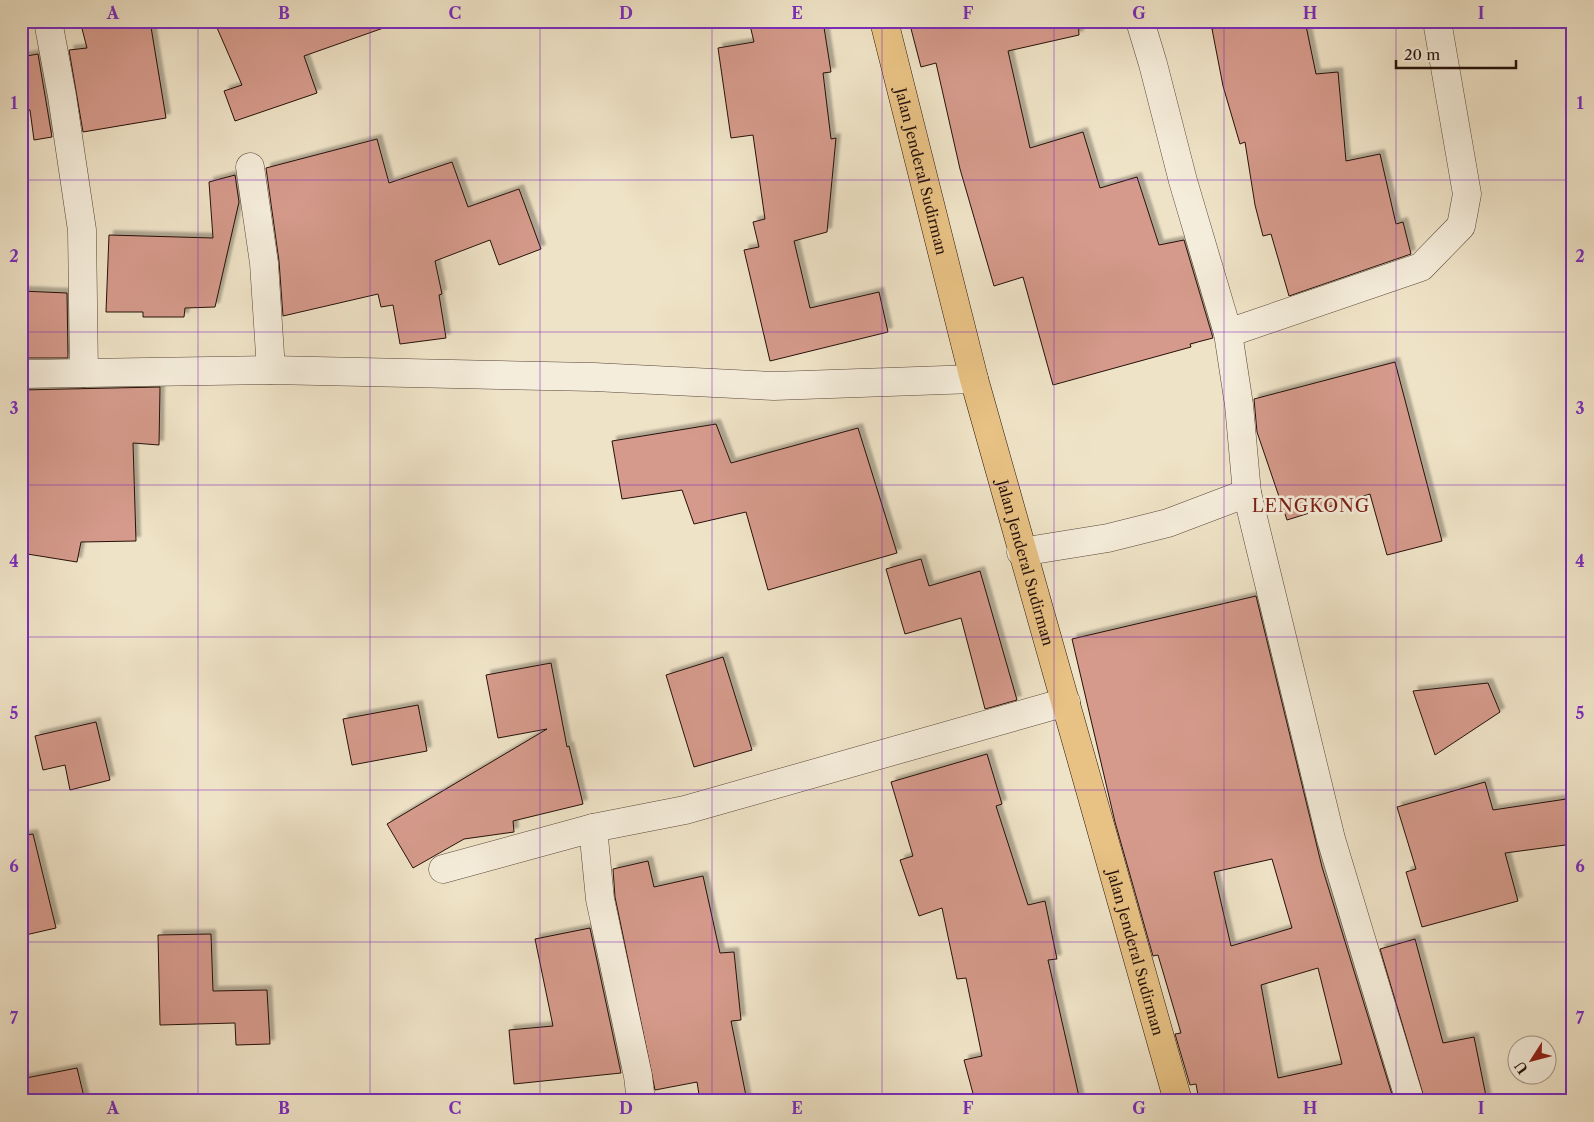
<svg xmlns="http://www.w3.org/2000/svg" width="1594" height="1122" font-family="'Libre Caslon Text',serif">
<style>
.building{fill:#d59a8b;stroke:#25110a;fill-rule:evenodd;filter:url(#shadow)}
.lines{fill:none;stroke-linecap:round;stroke-linejoin:round}
.minor-casing{stroke:#584639;stroke-width:29}
.major-casing{stroke:#25110a;stroke-width:29}
.minor{stroke:#f5eddb;stroke-width:28}
.major{stroke:#e8c284;stroke-width:28}
.grid{fill:none;stroke:#7b2cbf;stroke-width:1;stroke-opacity:0.55}
.labels{text-anchor:middle;dominant-baseline:central;stroke-width:5;stroke-linejoin:round;paint-order:stroke}
.street-label{font-size:15px;fill:#25110a;stroke:#f5eddb}
.quarter-label{font-size:18px;letter-spacing:1px;fill:#7a1f14;stroke:#f5eddb}
.neatline{fill:none;stroke:#7b2cbf;stroke-width:2}
.grid-label{font-size:16px;text-anchor:middle;font-weight:bold;fill:#7b2cbf}
</style>
<defs>
<filter id="shadow"><feDropShadow dx="4.5" dy="-4.5" stdDeviation="1" flood-color="#0004"/></filter>
</defs>
<rect width="100%" height="100%" fill="#efe3c7"/>
<filter id="stains"><feTurbulence type="fractalNoise" baseFrequency=".004" numOctaves="4"/><feColorMatrix values="0 0 0 0 .2 0 0 0 0 .09 0 0 0 0 .02 0 0 0 .5 -.17"/></filter>
<radialGradient id="worn" r=".72"><stop offset=".6" stop-color="#630" stop-opacity="0"/><stop offset="1" stop-color="#630" stop-opacity=".3"/></radialGradient>
<g class="building">
<polygon points="80,21 150,21 166,118 83,132 69,50 87,48"/>
<polygon points="214,21 388,21 389,26 304,56 317,93 235,121 224,91 242,85"/>
<polygon points="749,21 823,21 831,72 823,73 831,139 836,138 827,232 794,241 810,308 879,292 888,332 770,361 744,250 759,247 753,222 765,219 753,135 731,138 718,48 754,42"/>
<polygon points="909,21 1078,21 1079,35 1008,51 1030,148 1083,132 1100,188 1137,177 1159,245 1184,240 1213,338 1190,344 1191,347 1053,385 1023,277 994,286 960,169 936,63 921,67"/>
<polygon points="1250,21 1305,21 1316,74 1338,72 1346,161 1380,154 1396,224 1403,222 1411,254 1289,296 1271,234 1263,236 1255,205 1245,142 1240,144 1223,86 1212,29"/>
<polygon points="38,54 52,137 34,140 30,110 21,109 21,57"/>
<polygon points="377,139 389,183 452,162 468,207 519,189 541,249 499,265 490,240 435,261 442,294 439,295 446,338 400,344 393,305 381,307 378,294 283,316 279,261 266,168"/>
<polygon points="235,175 239,202 215,307 185,308 184,317 143,317 143,312 106,312 109,235 213,238 209,182"/>
<polygon points="21,291 67,293 68,358 21,358"/>
<polygon points="1395,362 1442,541 1387,555 1370,494 1287,520 1257,432 1254,399"/>
<polygon points="160,387 159,445 133,443 136,541 81,542 77,562 21,553 21,390"/>
<polygon points="716,424 731,463 858,428 897,553 768,590 746,512 694,524 682,490 622,499 612,441"/>
<polygon points="921,559 929,586 980,571 1017,700 985,709 961,618 905,634 886,569"/>
<path d="M1256 596 1322 867 1394 1101H1199L1196 1084 1190 1085 1175 1034 1181 1033 1158 955 1153 956 1115 822 1072 639ZM1272 859 1292 928 1231 946 1214 872ZM1318 968 1342 1064 1278 1078 1261 985Z"/>
<polygon points="723,657 752,750 694,767 666,675"/>
<polygon points="551,663 567,747 569,746 583,804 513,821 514,832 464,839 413,868 387,824 547,729 498,738 486,675"/>
<polygon points="1488,683 1500,712 1435,755 1413,691"/>
<polygon points="418,705 427,751 352,765 343,719"/>
<polygon points="96,722 110,780 70,790 65,765 43,770 35,736"/>
<polygon points="987,754 1002,804 996,806 1028,905 1045,901 1057,959 1048,960 1080,1101 975,1101 964,1060 982,1056 966,978 957,979 942,908 919,916 900,860 913,856 891,782"/>
<polygon points="1485,782 1493,810 1573,798 1573,844 1505,853 1518,901 1422,927 1406,872 1416,869 1397,807"/>
<polygon points="33,834 56,928 21,936 21,836"/>
<polygon points="648,861 654,887 703,876 720,953 734,952 741,1020 731,1021 747,1101 700,1101 697,1082 655,1090 615,897 613,869"/>
<polygon points="590,928 621,1073 514,1084 509,1030 553,1026 535,939"/>
<polygon points="211,934 213,991 267,990 270,1044 236,1045 235,1023 160,1025 158,935"/>
<polygon points="1415,939 1443,1043 1474,1037 1487,1101 1425,1101 1380,949"/>
<polygon points="77,1068 85,1101 21,1101 21,1079"/>
</g>
<g class="lines">
<defs>
<g id="minor">
<polyline points="48,21 62,96 82,230 84,373"/>
<polyline points="1140,21 1153,64 1183,181 1228,333 1239,405 1247,493 1331,839 1410,1101"/>
<polyline points="250,167 264,263 271,370"/>
<polyline points="1228,333 1421,267 1461,226 1467,194 1437,21"/>
<polyline points="21,374 271,370 594,377 774,386 974,379"/>
<polyline points="1021,552 1108,538 1168,523 1247,493"/>
<polyline points="443,869 593,828"/>
<polyline points="641,1101 638,1076 600,899 593,828 685,810 1066,702"/>
</g>
<g id="major">
<path id="s1" d="M884 21 974 379 1178 1101"/>
</g>
</defs>
<use href="#minor" class="minor-casing"/>
<use href="#major" class="major-casing"/>
<use href="#minor" class="minor"/>
<use href="#major" class="major"/>
</g>
<path class="grid" d="M198 21V1101M370 21V1101M540 21V1101M712 21V1101M882 21V1101M1054 21V1101M1224 21V1101M1396 21V1101M21 180H1573M21 332H1573M21 485H1573M21 637H1573M21 790H1573M21 942H1573"/>
<g class="labels">
<g class="street-label">
<text stroke="none"><textPath href="#s1" startOffset="155">Jalan Jenderal Sudirman</textPath></text>
<text stroke="none"><textPath href="#s1" startOffset="560">Jalan Jenderal Sudirman</textPath></text>
<text stroke="none"><textPath href="#s1" startOffset="965">Jalan Jenderal Sudirman</textPath></text>
</g>
<g class="quarter-label">
<text x="1311" y="506">LENGKONG</text>
</g>
</g>
<rect width="1594" height="1122" fill="none" stroke="#efe3c7" stroke-width="55"/>
<g transform="translate(1532 1060) rotate(234)"><circle r="24" fill="#f5eddb" stroke="#a29587"/>
<path d="M0-4L9 19L0 12L-9 19Z" fill="#8f2418"/>
<text y="-8" font-size="14" font-weight="bold" text-anchor="middle" fill="#25110a">U</text>
</g>
<path d="M1396 60v8h120v-8" fill="none" stroke="#25110a" stroke-width="2.5"/>
<text x="1404" y="60" font-size="15" fill="#25110a" stroke="#f5eddb" stroke-width="4" paint-order="stroke">20 m</text>
<rect x="28" y="28" width="1538" height="1066" class="neatline"/>
<g class="grid-label">
<text x="113" y="19">A</text>
<text x="284" y="19">B</text>
<text x="455" y="19">C</text>
<text x="626" y="19">D</text>
<text x="797" y="19">E</text>
<text x="968" y="19">F</text>
<text x="1139" y="19">G</text>
<text x="1310" y="19">H</text>
<text x="1481" y="19">I</text>
<text x="14" y="109">1</text>
<text x="1580" y="109">1</text>
<text x="14" y="262">2</text>
<text x="1580" y="262">2</text>
<text x="14" y="414">3</text>
<text x="1580" y="414">3</text>
<text x="14" y="567">4</text>
<text x="1580" y="567">4</text>
<text x="14" y="719">5</text>
<text x="1580" y="719">5</text>
<text x="14" y="872">6</text>
<text x="1580" y="872">6</text>
<text x="14" y="1024">7</text>
<text x="1580" y="1024">7</text>
<text x="113" y="1114">A</text>
<text x="284" y="1114">B</text>
<text x="455" y="1114">C</text>
<text x="626" y="1114">D</text>
<text x="797" y="1114">E</text>
<text x="968" y="1114">F</text>
<text x="1139" y="1114">G</text>
<text x="1310" y="1114">H</text>
<text x="1481" y="1114">I</text>
</g>
<rect width="100%" height="100%" filter="url(#stains)"/>
<rect width="100%" height="100%" fill="url(#worn)"/>
</svg>
